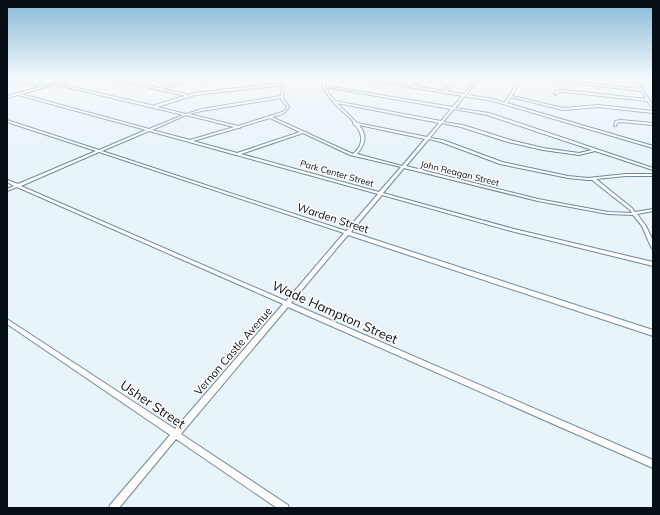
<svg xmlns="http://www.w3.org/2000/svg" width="660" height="515" font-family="Mulish,sans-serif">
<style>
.built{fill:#ceeafd}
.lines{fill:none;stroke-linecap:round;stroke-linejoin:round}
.minor-casing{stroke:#70899a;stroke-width:2}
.tertiary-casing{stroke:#70899a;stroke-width:2}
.secondary-casing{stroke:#70899a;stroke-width:2}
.minor{fill:#fff;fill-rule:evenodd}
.tertiary{fill:#fff;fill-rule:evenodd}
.secondary{fill:#fff;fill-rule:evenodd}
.labels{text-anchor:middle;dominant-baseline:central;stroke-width:3;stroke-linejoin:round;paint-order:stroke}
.far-street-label{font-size:9px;fill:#060f16;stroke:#fefefe}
.street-label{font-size:11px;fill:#060f16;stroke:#fefefe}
.near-street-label{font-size:13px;fill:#060f16;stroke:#fefefe}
</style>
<rect width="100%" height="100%" fill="#e8f3fa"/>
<polygon class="built" points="13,79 70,79 42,87"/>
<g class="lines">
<defs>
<g id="minor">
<path d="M8 79H13L43 87 70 79H75L59 84 155 106V105L195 93 282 83V79H284L283 99 289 106C287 114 280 115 272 117L353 154C356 151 359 148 360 145 363 138 360 128 353 124V122L352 120C341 110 329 100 323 87L322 86 323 85V79H325V86L453 107 477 79H479L455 108 489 113 653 168V170L595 151 579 155 543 150 508 142 461 127 442 123 430 138 443 140 502 162 568 176 588 178 626 174H653V176H626L596 179 632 208 635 212 653 209V211L637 214 646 226 653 241V249L651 247 642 226 633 215 608 214 538 201 404 168 383 193 514 229 653 262V266L511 231 382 195 351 232 653 330V336L348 235 291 303 653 460V468L288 307 181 434 288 505 289 508H277L176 439 119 508H109L110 505 170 435 7 324V319L175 429 283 304 17 187 7 191V189L14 186 7 182V180L18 184 96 151 7 122V120L99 150 146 130 18 95 7 98V96L40 87ZM57 84 58 85 183 115 149 129 21 94ZM282 85 281 96 202 109 186 114 157 107 195 95ZM325 87 451 109 441 121 335 101 330 95ZM281 98V100L287 106 286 110 282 112 238 126 189 114 202 111ZM337 103 439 123 427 137 357 123ZM454 109 487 115 592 150 579 153 543 148 510 140 463 125 443 122ZM186 115 234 127 190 140 152 130ZM270 118 300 132 237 153 193 141 238 128H240V127ZM359 125 425 139 402 166 357 154C365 144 368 136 359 125ZM149 131 378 194 346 231 102 151ZM303 133 350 155 401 167 379 192 241 154ZM429 139 441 142 500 164 568 178 588 180H592L630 210 632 213 608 212 538 199 406 166ZM99 152 344 233 286 301 21 186Z"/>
<polygon points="112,79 117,79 159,88 188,80 182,79 195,80 223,79 195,82 189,81 162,89 187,94 186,96"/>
<polygon points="421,79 424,79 415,87 413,87"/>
<polygon points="456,79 458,79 446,93 444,93 444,91"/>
<polygon points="519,79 521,79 512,96 563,108 598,105 653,111 653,113 598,107 563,110 511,97 506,104 504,104"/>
<polygon points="538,79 548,79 640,89 633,79 635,79 653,105 653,108 647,101 564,92 559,92 556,95 554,94 557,90 564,90 646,99 641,91"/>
<polygon points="621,120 653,123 653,125 621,122 617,123 616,126 614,126 615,121"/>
</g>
<polygon id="tertiary" points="7,79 11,79 7,81"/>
<polygon id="secondary" points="370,79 493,99 653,146 653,148 493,101 361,79"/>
</defs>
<use href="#minor" class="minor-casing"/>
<use href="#tertiary" class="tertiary-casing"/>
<use href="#secondary" class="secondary-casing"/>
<use href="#minor" class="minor"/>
<use href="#tertiary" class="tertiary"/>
<use href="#secondary" class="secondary"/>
</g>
<linearGradient id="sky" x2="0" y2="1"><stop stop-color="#86b8d7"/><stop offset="0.52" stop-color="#f5fafd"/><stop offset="1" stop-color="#f5fafd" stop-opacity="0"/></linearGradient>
<rect width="660" height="151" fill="url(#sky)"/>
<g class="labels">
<g class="far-street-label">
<text transform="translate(337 173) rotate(16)">Park Center Street</text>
<text transform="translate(460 173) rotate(14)">John Reagan Street</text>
</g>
<g class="street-label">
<text transform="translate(333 218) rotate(18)">Warden Street</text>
<text transform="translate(233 351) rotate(-49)">Vernon Castle Avenue</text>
</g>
<g class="near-street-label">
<text transform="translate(335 312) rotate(24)">Wade Hampton Street</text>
<text transform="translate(153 404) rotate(34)">Usher Street</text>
</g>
</g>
<rect width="660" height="515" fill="none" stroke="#060f16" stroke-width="16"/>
</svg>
